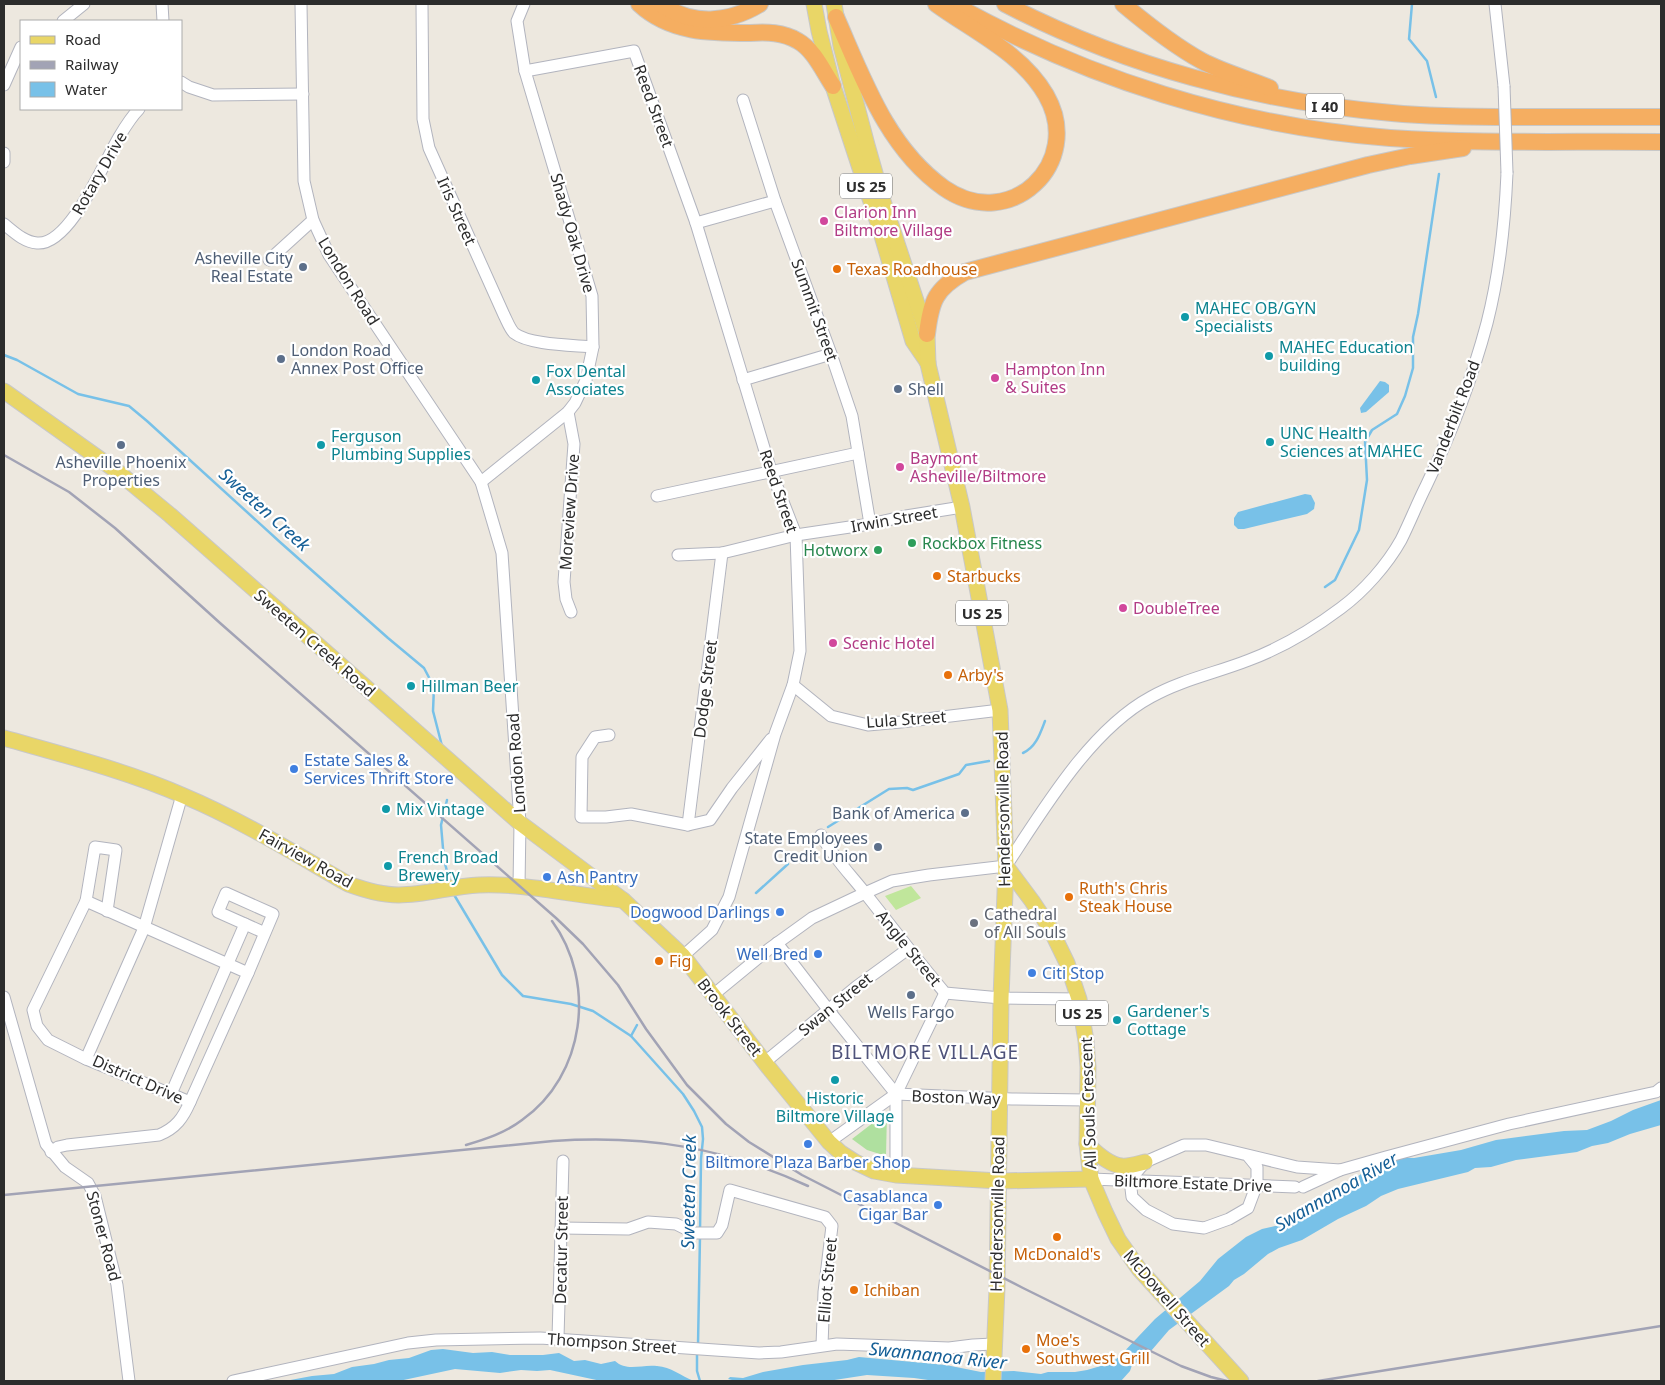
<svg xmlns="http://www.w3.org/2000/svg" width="1665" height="1385" font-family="'Noto Sans',sans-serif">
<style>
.green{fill:#afe09f}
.pitch{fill:#c0e69b}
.water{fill:#78c1e8}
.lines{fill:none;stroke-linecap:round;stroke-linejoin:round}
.stream{stroke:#78c1e8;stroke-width:2.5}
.minor-casing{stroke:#b2b4be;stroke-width:13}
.major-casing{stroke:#c8c8c8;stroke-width:17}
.highway-casing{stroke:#c8c8c8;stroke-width:18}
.minor{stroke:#fff;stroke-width:11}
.major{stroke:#e9d667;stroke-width:15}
.highway{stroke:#f5ae61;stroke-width:16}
.rail{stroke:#a2a3b5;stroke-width:2.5}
.minor-bridge-casing{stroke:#b2b4be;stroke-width:13;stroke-linecap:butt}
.minor-bridge{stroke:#fff;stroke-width:11}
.hotel-dot{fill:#d1479c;stroke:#fff;stroke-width:2}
.service-dot{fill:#5c6f8a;stroke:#fff;stroke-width:2}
.food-dot{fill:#e8710a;stroke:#fff;stroke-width:2}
.culture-dot{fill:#0f9aa8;stroke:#fff;stroke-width:2}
.leisure-dot{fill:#2e9e5b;stroke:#fff;stroke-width:2}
.shop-dot{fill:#3f7fe0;stroke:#fff;stroke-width:2}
.worship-dot{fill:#6b7280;stroke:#fff;stroke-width:2}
.labels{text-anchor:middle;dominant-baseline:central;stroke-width:4.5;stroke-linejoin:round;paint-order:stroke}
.shield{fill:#fff;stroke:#6b6b6b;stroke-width:1}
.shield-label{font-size:15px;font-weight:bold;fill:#2c2c2c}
.street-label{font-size:16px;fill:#2c2c2c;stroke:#fff}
.hotel-label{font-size:16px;fill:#b23c85;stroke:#fff;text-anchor:start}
.service-label{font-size:16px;fill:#4e5e75;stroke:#fff;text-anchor:end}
.food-label{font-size:16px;fill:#c56008;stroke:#fff;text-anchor:start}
.culture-label{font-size:16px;fill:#0d838f;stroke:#fff;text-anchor:start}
.leisure-label{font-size:16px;fill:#27864d;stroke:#fff;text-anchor:start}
.shop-label{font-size:16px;fill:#366cbe;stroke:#fff;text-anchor:start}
.worship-label{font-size:16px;fill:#5b616d;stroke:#fff;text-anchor:start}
.water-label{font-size:18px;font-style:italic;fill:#155f96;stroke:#fff}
.quarter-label{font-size:19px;letter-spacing:1px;fill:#4e527a;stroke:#fff}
</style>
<rect width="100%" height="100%" fill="#ede8df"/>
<polygon class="green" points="887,1112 886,1156 867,1150 852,1139"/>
<polygon class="pitch" points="911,886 921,898 896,910 885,896"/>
<g class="water">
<polygon points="1380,381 1385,382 1389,385 1389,392 1366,412 1361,413 1360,408"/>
<polygon points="1305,494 1311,495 1315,503 1314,509 1307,514 1244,529 1238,529 1234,525 1234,518 1238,512"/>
<polygon points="1661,1100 1661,1125 1630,1134 1608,1143 1592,1146 1577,1152 1516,1160 1491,1167 1475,1168 1468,1172 1398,1189 1381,1196 1366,1206 1338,1219 1302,1240 1279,1248 1268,1254 1244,1274 1234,1280 1229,1286 1169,1330 1145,1358 1132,1365 1130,1371 1121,1381 935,1381 914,1378 867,1375 828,1381 736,1381 728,1379 730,1377 743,1378 763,1372 803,1365 847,1360 859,1357 946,1365 981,1372 1014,1371 1041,1374 1048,1372 1075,1372 1087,1370 1111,1363 1120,1356 1155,1319 1200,1281 1218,1259 1246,1237 1262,1229 1275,1226 1286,1226 1300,1220 1329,1196 1386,1157 1414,1158 1461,1150 1496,1140 1564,1131 1587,1130 1611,1121 1633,1110"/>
<path d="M443 1349 473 1353 492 1352 510 1355H543L559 1353 574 1361 585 1360 601 1364 615 1361C627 1372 642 1364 657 1366 671 1367 681 1376 694 1381H601L550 1370 537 1371 521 1370 500 1373 455 1369 399 1381H285L312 1376 334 1374 352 1367 374 1364 389 1360 409 1358 431 1350Z"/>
</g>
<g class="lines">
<g class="stream">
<polyline points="1412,4 1409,39 1427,61 1436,97"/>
<polyline points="4,355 17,360 78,394 129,406 147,421 281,543 388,638 424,668 434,687 433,711 442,746"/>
<polyline points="1325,587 1335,580 1359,530 1367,480 1365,442 1372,430 1397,414 1405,396 1413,368 1413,337 1418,314 1439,174"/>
<path d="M1023 753C1036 747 1040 734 1045 721"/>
<polyline points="447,800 441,825 444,860 450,882"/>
<polyline points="828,827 889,789 907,788 913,790 959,774 966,765 989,761"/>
<polyline points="453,893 502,975 523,996 571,1004 593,1011 631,1036 683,1094 694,1111 702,1127 703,1139 701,1159 700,1230"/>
<polyline points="756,893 788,864"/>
<polyline points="631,1036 637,1025"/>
<polyline points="698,1345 700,1236"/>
<polyline points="697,1353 697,1371 700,1381"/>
</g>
<defs>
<g id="minor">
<polyline points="162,4 163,21"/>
<polyline points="301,4 304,181 313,220 329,255 481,482 502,553 520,823 519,886"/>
<path d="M422 4 423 119 429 148 504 315C507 321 510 329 514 333 529 345 573 345 593 347"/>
<polyline points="1495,4 1504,86"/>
<polyline points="63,21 84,4"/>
<polyline points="525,71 634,51 696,223 771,471 796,535 800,651 793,685 775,734 729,897 712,930 683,956"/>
<polyline points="181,82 189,87 213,95 303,94"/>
<polyline points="4,85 21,47"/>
<polyline points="743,100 775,201 831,354 852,416 870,524"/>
<polyline points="4,153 4,162"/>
<polyline points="696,223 775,201"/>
<path d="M4 224C14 232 24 242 37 243 70 246 104 162 119 137 125 127 131 117 139 109"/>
<polyline points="269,260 313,220"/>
<polyline points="743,380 831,354"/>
<polyline points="568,412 574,444 564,582 566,599 571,612"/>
<polyline points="481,482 568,412 575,403 586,380 593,347 592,296 525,71 517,21 524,4"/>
<polyline points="657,496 858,453"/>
<polyline points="678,555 722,553 796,535 870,524 906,516 962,507"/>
<polyline points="793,685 831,716 868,725 901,722 1000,710"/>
<polyline points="609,735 595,737 582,757 581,817 606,817 631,814 688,825 710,820 732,788 771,739"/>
<polyline points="182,795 144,928 86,1059 190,1102"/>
<polyline points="688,825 722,553"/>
<path d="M821 835C833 857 850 874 865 893 892 927 917 960 945 993L1001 998 1079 999"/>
<polyline points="86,901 95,847 116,850 107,911"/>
<polyline points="777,943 834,1017 896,1094 1012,1099 1087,1100"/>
<polyline points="248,973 273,914 226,893 218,912 265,933"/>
<path d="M713 995 769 949 812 918 865 893 892 881 929 875 1006 866C1043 810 1090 730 1151 697 1181 680 1216 673 1249 660 1281 648 1313 629 1341 608 1364 591 1387 565 1401 540 1410 522 1417 504 1426 486 1451 434 1472 379 1487 323 1499 276 1505 221 1507 173"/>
<polyline points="4,997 46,1144 65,1167 88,1183 95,1196 117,1285 129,1381"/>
<polyline points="765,1062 856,987 908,949"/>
<polyline points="171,1094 245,924"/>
<polyline points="829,1142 896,1094"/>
<path d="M51 1152 58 1147 67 1145 159 1135C176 1128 183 1118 190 1102L248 973 86 901 33 1010 37 1026 48 1040 86 1059"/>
<polyline points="1248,1156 1257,1167 1257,1184 1248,1208 1229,1219 1204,1228 1173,1224 1146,1210 1132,1197 1130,1180 1145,1162 1184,1145 1206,1145 1297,1167 1340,1170"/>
<polyline points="896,1175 896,1094 945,993"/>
<polyline points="1091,1179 1295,1187"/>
<polyline points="1303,1187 1340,1170 1386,1157 1509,1124 1656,1092 1661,1088"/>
<polyline points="561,1228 628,1229 648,1222 676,1224 694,1233 717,1233 722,1225 730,1190 825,1217 832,1226 824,1292 822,1345"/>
<polyline points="558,1338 563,1161"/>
<polyline points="233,1381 408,1343 436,1340 540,1338 759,1353 781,1352 837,1344 949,1348 973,1345 993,1344"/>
</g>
<g id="major">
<polyline points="814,4 819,31 833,86 880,229 913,341 928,363"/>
<polyline points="834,4 841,46 867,145 883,201 927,334 928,364 962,507 1000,710 1006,866 1001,998 997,1288 993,1381"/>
<polyline points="4,391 118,472 170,515 520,823 623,900 683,956 769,1068 829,1142 841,1153 855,1162 874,1171 896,1175 999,1181 1091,1179"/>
<path d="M4 738C64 755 127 771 184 796 241 820 294 853 348 884 365 890 381 895 399 895 426 895 452 886 479 885 527 883 575 896 623 900"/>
<polyline points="1006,866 1032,901 1050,928 1067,963 1079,999 1086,1041 1088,1067 1087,1144 1091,1179 1105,1212 1118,1239 1139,1269 1241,1381"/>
<path d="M1087 1144C1096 1153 1108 1164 1121 1166 1128 1167 1137 1164 1145 1162"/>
</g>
<g id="highway">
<path d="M639 4C670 33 710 33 750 33 767 32 783 32 798 41 814 50 823 71 833 86"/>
<path d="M661 4C692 26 729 23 760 4"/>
<path d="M953 4C1087 79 1236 126 1390 138 1480 144 1571 141 1661 142"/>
<path d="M1005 4C1125 66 1258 102 1392 113 1434 117 1476 117 1517 117 1565 117 1613 117 1661 117"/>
<path d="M1123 4C1148 25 1173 45 1202 61 1223 72 1248 79 1270 88"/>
<path d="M836 17C863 78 887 148 944 188 1010 234 1085 163 1046 95 1022 53 973 31 936 4"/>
<path d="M927 334C931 301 935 289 965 272L1368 165 1410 156 1463 148"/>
</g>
</defs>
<use href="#minor" class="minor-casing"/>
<use href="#major" class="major-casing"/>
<use href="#highway" class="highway-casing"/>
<use href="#minor" class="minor"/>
<use href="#major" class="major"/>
<use href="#highway" class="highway"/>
<g class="rail">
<polyline points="4,455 69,492 115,528 220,623 556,918 583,944 618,985 646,1029 687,1085 726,1124 749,1142 802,1175 1023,1288 1181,1366 1211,1377 1227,1381"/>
<path d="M466 1145C486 1139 505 1133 522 1120 585 1076 597 982 552 921"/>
<path d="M4 1195 553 1141C646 1135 723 1147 808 1186"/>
<polyline points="1318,1381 1661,1326"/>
</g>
<defs>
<polyline id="minor-bridge" points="1504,86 1507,173"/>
</defs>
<use href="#minor-bridge" class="minor-bridge-casing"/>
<use href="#minor-bridge" class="minor-bridge"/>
</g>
<g class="hotel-dot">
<circle cx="824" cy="221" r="5"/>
<circle cx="995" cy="378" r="5"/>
<circle cx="900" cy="467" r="5"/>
<circle cx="1123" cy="608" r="5"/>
<circle cx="833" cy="643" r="5"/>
</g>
<g class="service-dot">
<circle cx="303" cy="267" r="5"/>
<circle cx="281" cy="359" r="5"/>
<circle cx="898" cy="389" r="5"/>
<circle cx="121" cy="445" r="5"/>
<circle cx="965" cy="813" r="5"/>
<circle cx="878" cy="847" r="5"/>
<circle cx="911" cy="995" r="5"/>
</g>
<g class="food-dot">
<circle cx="837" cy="269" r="5"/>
<circle cx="937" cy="576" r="5"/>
<circle cx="948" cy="675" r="5"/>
<circle cx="1069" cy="897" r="5"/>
<circle cx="659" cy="961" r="5"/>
<circle cx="1057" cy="1237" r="5"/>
<circle cx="854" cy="1290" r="5"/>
<circle cx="1026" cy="1349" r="5"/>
</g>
<g class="culture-dot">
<circle cx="1185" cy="317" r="5"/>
<circle cx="1269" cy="356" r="5"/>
<circle cx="536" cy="380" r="5"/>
<circle cx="1270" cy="442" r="5"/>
<circle cx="321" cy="445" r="5"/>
<circle cx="411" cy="686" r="5"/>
<circle cx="386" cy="809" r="5"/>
<circle cx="388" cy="866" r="5"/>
<circle cx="1117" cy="1020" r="5"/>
<circle cx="835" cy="1080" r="5"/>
</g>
<g class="leisure-dot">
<circle cx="912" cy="543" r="5"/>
<circle cx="878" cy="550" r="5"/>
</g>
<g class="shop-dot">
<circle cx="294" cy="769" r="5"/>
<circle cx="547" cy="877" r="5"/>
<circle cx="780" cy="912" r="5"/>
<circle cx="818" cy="954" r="5"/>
<circle cx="1032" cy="973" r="5"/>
<circle cx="808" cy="1144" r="5"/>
<circle cx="938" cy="1205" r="5"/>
</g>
<circle class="worship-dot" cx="974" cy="923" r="5"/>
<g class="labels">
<g class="shield">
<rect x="1306" y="93.5" width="38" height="25" rx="4"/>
<rect x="840" y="173.5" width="52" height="25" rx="4"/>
<rect x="956" y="600.5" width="52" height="25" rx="4"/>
<rect x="1056" y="1000.5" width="52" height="25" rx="4"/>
</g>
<g class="shield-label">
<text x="1325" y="106">I 40</text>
<text x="866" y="186">US 25</text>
<text x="982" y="613">US 25</text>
<text x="1082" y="1013">US 25</text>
</g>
<g class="street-label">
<text transform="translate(654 106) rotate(70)">Reed Street</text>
<text transform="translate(99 173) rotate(-60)">Rotary Drive</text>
<text transform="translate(457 211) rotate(66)">Iris Street</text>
<text transform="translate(573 233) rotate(74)">Shady Oak Drive</text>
<text transform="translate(349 281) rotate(58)">London Road</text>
<text transform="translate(815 310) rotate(70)">Summit Street</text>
<text transform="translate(1453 417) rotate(-69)">Vanderbilt Road</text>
<text transform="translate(779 491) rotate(71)">Reed Street</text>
<text transform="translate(569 512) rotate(-86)">Moreview Drive</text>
<text transform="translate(894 519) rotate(-10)">Irwin Street</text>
<text transform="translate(315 643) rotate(41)">Sweeten Creek Road</text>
<text transform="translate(705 689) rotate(-83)">Dodge Street</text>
<text transform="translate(906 719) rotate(-4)">Lula Street</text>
<text transform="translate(516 763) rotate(-94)">London Road</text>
<text transform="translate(1003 809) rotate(-91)">Hendersonville Road</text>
<text transform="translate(306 858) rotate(29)">Fairview Road</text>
<text transform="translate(909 948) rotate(51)">Angle Street</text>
<text transform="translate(835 1004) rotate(-39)">Swan Street</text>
<text transform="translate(730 1017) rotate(52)">Brook Street</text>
<text transform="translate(138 1079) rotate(24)">District Drive</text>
<text transform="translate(956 1097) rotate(2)">Boston Way</text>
<text transform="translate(1088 1103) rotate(-92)">All Souls Crescent</text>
<text transform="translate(1193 1183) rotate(2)">Biltmore Estate Drive</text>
<text transform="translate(997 1214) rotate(-89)">Hendersonville Road</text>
<text transform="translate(104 1236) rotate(75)">Stoner Road</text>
<text transform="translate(561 1250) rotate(-89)">Decatur Street</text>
<text transform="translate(827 1280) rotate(-85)">Elliot Street</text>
<text transform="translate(1167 1298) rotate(49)">McDowell Street</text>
<text transform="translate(612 1343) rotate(4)">Thompson Street</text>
</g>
<g class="hotel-label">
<text x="834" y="212">Clarion Inn<tspan x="834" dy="18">Biltmore Village</tspan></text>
<text x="1005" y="369">Hampton Inn<tspan x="1005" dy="18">&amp; Suites</tspan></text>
<text x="910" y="458">Baymont<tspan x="910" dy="18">Asheville/Biltmore</tspan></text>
<text x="1133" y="608">DoubleTree</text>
<text x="843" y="643">Scenic Hotel</text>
</g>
<g class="service-label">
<text x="293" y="258">Asheville City<tspan x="293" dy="18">Real Estate</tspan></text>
<text x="291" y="350" text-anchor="start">London Road<tspan x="291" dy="18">Annex Post Office</tspan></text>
<text x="908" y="389" text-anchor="start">Shell</text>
<text x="121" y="462" text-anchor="middle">Asheville Phoenix<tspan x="121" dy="18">Properties</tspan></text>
<text x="955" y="813">Bank of America</text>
<text x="868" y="838">State Employees<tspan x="868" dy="18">Credit Union</tspan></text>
<text x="911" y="1012" text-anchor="middle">Wells Fargo</text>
</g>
<g class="food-label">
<text x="847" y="269">Texas Roadhouse</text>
<text x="947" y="576">Starbucks</text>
<text x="958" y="675">Arby's</text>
<text x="1079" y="888">Ruth's Chris<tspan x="1079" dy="18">Steak House</tspan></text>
<text x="669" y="961">Fig</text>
<text x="1057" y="1254" text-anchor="middle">McDonald's</text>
<text x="864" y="1290">Ichiban</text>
<text x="1036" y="1340">Moe's<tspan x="1036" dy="18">Southwest Grill</tspan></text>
</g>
<g class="culture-label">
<text x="1195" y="308">MAHEC OB/GYN<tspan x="1195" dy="18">Specialists</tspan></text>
<text x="1279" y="347">MAHEC Education<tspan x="1279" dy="18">building</tspan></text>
<text x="546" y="371">Fox Dental<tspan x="546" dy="18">Associates</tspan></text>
<text x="1280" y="433">UNC Health<tspan x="1280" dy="18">Sciences at MAHEC</tspan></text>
<text x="331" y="436">Ferguson<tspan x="331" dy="18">Plumbing Supplies</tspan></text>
<text x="421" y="686">Hillman Beer</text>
<text x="396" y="809">Mix Vintage</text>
<text x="398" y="857">French Broad<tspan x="398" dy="18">Brewery</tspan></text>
<text x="1127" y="1011">Gardener's<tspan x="1127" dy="18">Cottage</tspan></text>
<text x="835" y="1098" text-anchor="middle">Historic<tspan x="835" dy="18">Biltmore Village</tspan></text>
</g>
<g class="leisure-label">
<text x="922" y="543">Rockbox Fitness</text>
<text x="868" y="550" text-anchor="end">Hotworx</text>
</g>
<g class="shop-label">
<text x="304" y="760">Estate Sales &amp;<tspan x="304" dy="18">Services Thrift Store</tspan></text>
<text x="557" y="877">Ash Pantry</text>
<text x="770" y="912" text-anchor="end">Dogwood Darlings</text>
<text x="808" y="954" text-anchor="end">Well Bred</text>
<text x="1042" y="973">Citi Stop</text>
<text x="808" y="1162" text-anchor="middle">Biltmore Plaza Barber Shop</text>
<text x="928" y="1196" text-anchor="end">Casablanca<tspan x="928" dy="18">Cigar Bar</tspan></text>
</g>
<g class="worship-label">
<text x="984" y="914">Cathedral<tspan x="984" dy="18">of All Souls</tspan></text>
</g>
<g class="water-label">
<text transform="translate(265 509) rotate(42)">Sweeten Creek</text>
<text transform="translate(1336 1191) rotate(-30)">Swannanoa River</text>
<text transform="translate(688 1192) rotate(-89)">Sweeten Creek</text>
<text transform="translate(938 1355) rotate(6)">Swannanoa River</text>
</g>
<g class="quarter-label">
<text x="925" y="1052">BILTMORE VILLAGE</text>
</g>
</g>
<rect width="1665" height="1385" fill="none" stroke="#2c2c2c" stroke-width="10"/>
<rect x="20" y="20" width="162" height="90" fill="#ffffff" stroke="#ababab"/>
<rect x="30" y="36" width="25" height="8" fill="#e9d667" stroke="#ababab"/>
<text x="65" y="45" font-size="15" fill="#2c2c2c">Road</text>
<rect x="30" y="61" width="25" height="8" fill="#a2a3b5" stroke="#ababab"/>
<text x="65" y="70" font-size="15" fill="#2c2c2c">Railway</text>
<rect x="30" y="82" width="25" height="15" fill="#78c1e8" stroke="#ababab"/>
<text x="65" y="95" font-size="15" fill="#2c2c2c">Water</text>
</svg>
